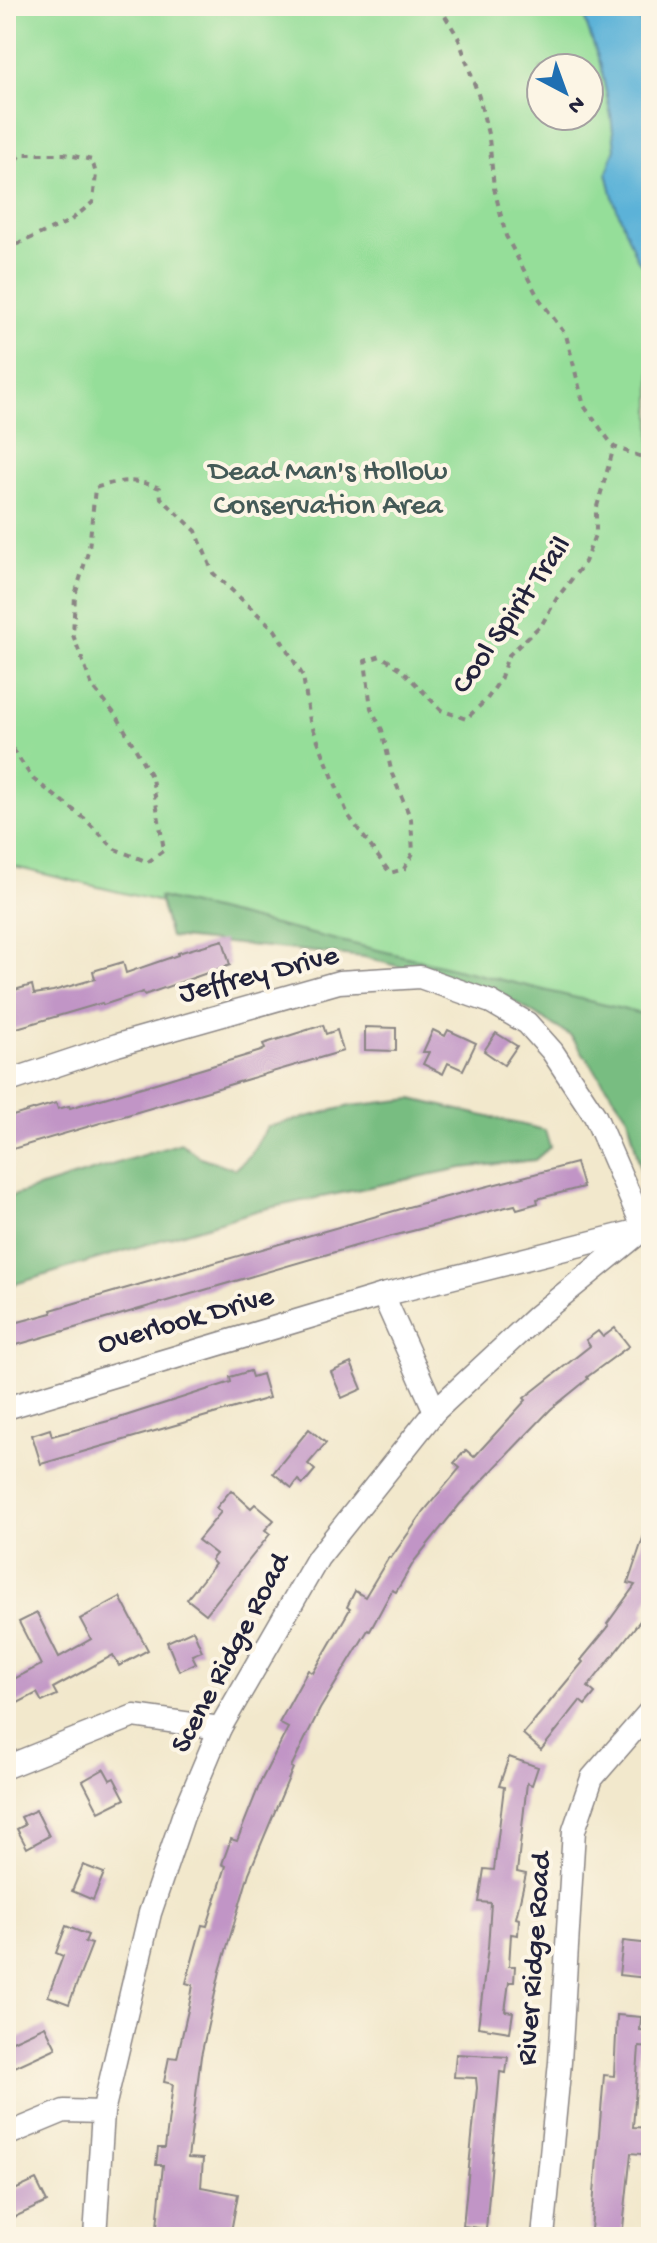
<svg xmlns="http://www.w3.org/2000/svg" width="657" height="2243" font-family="'Gochi Hand',sans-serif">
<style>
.green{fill:#95de99;stroke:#5c806a;stroke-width:2;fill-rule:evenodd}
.forest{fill:#78bd81;stroke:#4d705e;stroke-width:2}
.water{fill:#5cb2d8;stroke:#3f6a8a;stroke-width:2}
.building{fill:#c195c6}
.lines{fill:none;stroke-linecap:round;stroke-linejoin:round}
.minor-casing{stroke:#8a8584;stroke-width:25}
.path{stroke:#8a8584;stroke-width:4;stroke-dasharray:6 6;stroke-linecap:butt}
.minor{stroke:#fff;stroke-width:22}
.labels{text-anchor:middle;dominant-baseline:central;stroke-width:8;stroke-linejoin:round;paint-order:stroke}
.park-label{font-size:30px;fill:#445a57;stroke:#fcf5e5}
.street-label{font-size:30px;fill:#22223b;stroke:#fcf5e5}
</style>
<rect width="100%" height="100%" fill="#fcf5e5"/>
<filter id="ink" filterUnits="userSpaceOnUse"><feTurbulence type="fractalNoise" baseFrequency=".0125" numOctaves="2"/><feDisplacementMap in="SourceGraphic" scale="16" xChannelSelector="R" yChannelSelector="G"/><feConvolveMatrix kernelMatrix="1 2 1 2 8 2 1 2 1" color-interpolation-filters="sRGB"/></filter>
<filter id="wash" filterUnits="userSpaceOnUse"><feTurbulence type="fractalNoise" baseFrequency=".006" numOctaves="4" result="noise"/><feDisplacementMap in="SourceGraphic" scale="32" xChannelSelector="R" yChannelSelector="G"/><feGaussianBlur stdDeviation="1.8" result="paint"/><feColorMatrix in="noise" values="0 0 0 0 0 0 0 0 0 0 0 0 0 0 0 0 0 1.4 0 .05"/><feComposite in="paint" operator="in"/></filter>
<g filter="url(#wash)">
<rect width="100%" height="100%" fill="#f2e8cc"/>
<path class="green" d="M6 6H651V1019L6 865ZM541 68H589V116H541Z"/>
<g class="forest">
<polygon points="159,897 651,1016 651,1184 641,1171 628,1117 571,1036 505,996 364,957 170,937"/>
<polygon points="412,1099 545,1130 550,1147 535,1160 462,1168 259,1210 6,1287 6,1198 181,1143 200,1157 235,1169 250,1155 267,1127 350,1106"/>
</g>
<polygon class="water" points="583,6 633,6 651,44 651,278 636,257 614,201 607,173 615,148 611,116 600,63 586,23"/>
<g id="blocks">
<g class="building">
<polygon points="223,940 230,965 144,995 143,992 103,1005 102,1003 10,1030 6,1004 14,1001 11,991 32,985 34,994 53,991 95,979 93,971 123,962 126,973 178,955 178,953"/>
<polygon points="323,1025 326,1034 337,1030 343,1051 6,1151 6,1118 56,1103 58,1109 69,1106 70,1108 159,1082 261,1051 265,1049 263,1044"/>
<polygon points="365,1027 396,1028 396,1051 365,1050"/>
<polygon points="433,1030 445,1036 448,1030 476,1043 463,1070 448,1063 443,1074 423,1064 429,1052 423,1052"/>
<polygon points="496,1033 517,1046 504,1065 484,1051"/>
<polygon points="576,1163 583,1187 537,1199 538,1203 517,1209 515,1205 502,1208 369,1242 13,1346 7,1325 52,1313 51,1310 408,1207"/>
<polygon points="615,1328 629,1346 587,1377 588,1379 551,1409 460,1504 415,1560 396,1592 392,1590 370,1631 368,1630 320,1709 291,1767 293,1768 249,1873 220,1971 201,2056 188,2158 203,2159 201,2187 238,2194 230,2237 156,2237 163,2165 156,2165 158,2148 165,2148 173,2084 164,2082 169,2057 177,2058 191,1997 193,1985 186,1983 202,1925 207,1926 226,1866 222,1864 231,1839 237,1841 261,1781 288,1728 279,1723 308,1670 313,1673 350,1609 347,1607 355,1591 365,1597 389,1557 391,1558 424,1511 460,1468 454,1463 466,1450 474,1457 526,1400 524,1398 590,1346 586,1340 598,1331 603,1337"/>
<polygon points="351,1363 362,1389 342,1398 331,1372"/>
<polygon points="250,1371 252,1377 262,1374 269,1398 41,1464 32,1435 50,1429 52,1436 116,1419 231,1382 230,1377"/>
<polygon points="309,1429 326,1443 308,1464 315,1470 303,1484 298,1480 292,1488 273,1473"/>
<polygon points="231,1490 251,1508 255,1504 274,1520 265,1530 270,1534 206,1614 187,1599 215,1564 211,1560 216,1554 198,1540 221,1512 216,1508"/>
<polygon points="648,1523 651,1524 651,1591 643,1611 646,1613 588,1687 595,1693 585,1705 580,1701 541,1750 523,1734 583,1662 581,1660 609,1626 607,1624 635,1585 628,1583"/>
<polygon points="120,1597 148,1650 119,1666 113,1655 53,1688 57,1695 42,1702 37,1693 6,1709 6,1683 41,1665 19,1622 37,1613 59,1657 91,1639 80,1619"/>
<polygon points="193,1630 202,1651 192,1655 196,1663 179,1671 167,1642"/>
<polygon points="509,1757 538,1767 532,1785 527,1783 517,1872 526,1874 516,1918 519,1919 518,1935 511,1934 509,1966 515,1966 514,1982 509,1982 505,2011 513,2012 510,2032 478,2027 488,1948 491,1903 479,1902 484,1869 494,1870 504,1787 499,1786"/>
<polygon points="104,1769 110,1780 114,1778 125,1799 99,1812 83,1781"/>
<polygon points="36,1810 49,1836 27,1848 17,1829 25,1825 21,1817"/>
<polygon points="83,1865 104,1873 93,1900 72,1891"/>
<polygon points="66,1926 88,1935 85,1942 92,1944 69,2004 48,1996 63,1956 56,1953"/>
<polygon points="623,1941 651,1944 647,1978 619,1975"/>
<polygon points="617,2015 641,2017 640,2030 651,2031 651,2048 639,2047 633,2127 651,2128 651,2155 631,2153 622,2237 601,2237 601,2231 591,2230 604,2075 614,2076"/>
<polygon points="45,2026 56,2048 6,2071 6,2044"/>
<polygon points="456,2054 508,2057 506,2073 500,2072 486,2229 463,2226 477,2088 476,2078 454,2077"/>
<polygon points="36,2180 47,2202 6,2221 6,2194"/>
</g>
</g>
</g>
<g filter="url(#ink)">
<use href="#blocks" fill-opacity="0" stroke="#8a8584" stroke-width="2"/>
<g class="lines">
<defs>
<g id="minor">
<polyline points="6,1082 117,1045 339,982 420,977 491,1002 527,1023 552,1051 595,1116 644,1229 383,1295 6,1408"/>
<polyline points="383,1295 435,1411"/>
<polyline points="6,1767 134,1716 220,1728"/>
<polyline points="6,2135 64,2111 103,2112"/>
<polyline points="95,2237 103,2112 150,1913 183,1816 220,1728 318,1558 435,1411 537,1316 639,1233"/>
<polyline points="543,2237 560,2062 574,1830 592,1778 651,1710"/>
</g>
</defs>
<use href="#minor" class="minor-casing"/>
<g class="path">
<polyline points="439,6 458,37 479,97 489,138 494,188 506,236 538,297 566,335 584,406 614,447 651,460"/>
<polyline points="6,167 23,154 64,154 92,160 96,174 93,202 70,221 6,249"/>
<path d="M6 739 33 779 84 818 115 849 148 862 164 850 152 778 118 718 92 686 73 635 75 595 89 549 95 488C120 480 134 478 160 488L161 498 196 531 213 573 275 630 303 676 310 721 348 815 390 873 404 869 413 853 411 819 392 774 382 730 371 708 365 661 381 656 401 669 441 710 466 719 487 699 500 680 508 656 542 624 557 598 585 562 596 532V510L614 447"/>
</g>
<use href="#minor" class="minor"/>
</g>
</g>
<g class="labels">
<g class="park-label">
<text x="328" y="473">Dead Man's Hollow<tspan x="328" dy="34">Conservation Area</tspan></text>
</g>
<g class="street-label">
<text transform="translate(513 616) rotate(-55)">Cool Spirit Trail</text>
<text transform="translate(259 976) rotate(-14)">Jeffrey Drive</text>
<text transform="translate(186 1322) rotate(-16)">Overlook Drive</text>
<text transform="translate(232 1654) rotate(-62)">Scene Ridge Road</text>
<text transform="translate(536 1959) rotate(-86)">River Ridge Road</text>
</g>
</g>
<rect width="657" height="2243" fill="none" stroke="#fcf5e5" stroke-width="32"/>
<g transform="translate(565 92) rotate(139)"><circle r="38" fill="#fcf5e5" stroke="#a5a1a1" stroke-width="2"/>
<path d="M0-6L14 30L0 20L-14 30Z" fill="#1f6fb2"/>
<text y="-12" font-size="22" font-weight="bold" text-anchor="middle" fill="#22223b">N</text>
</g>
</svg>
